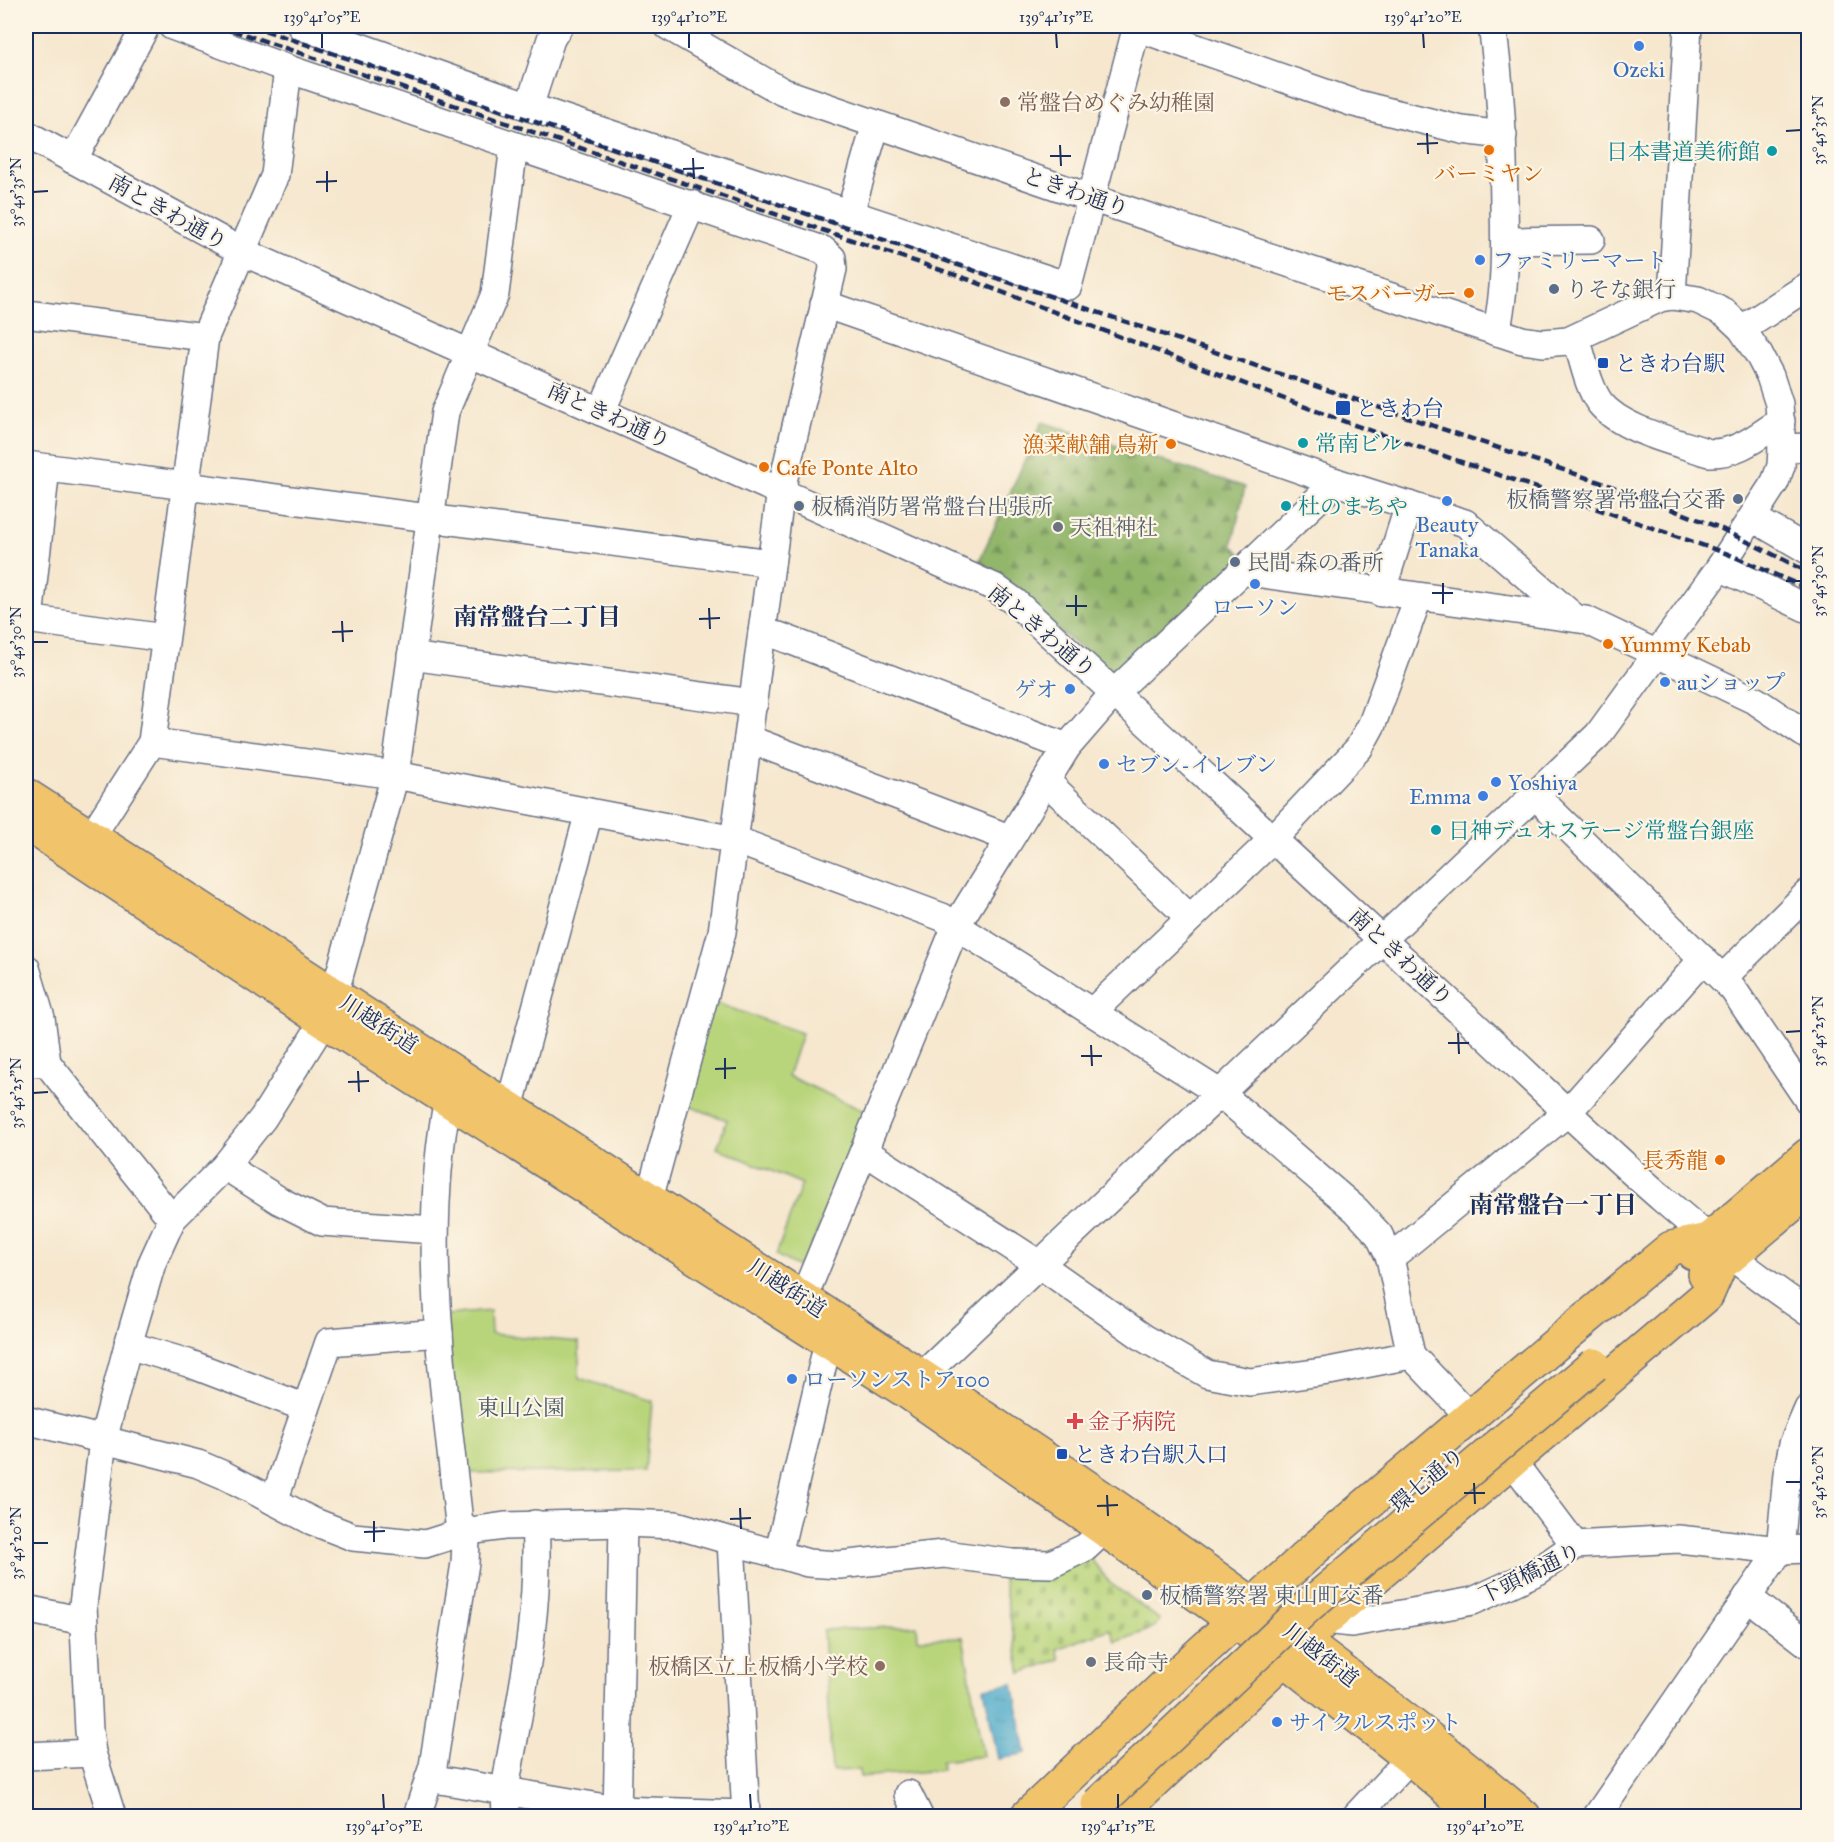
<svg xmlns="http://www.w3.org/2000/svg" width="1834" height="1842" font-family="'IM FELL Great Primer','Noto Serif JP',serif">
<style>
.forest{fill:url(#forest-firs);stroke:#567264;stroke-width:1.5}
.cemetery{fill:url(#cemetery-stones);stroke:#6a826c;stroke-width:1.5}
.park{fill:#b9d57b;stroke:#6a826c;stroke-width:1.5}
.water{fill:url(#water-ripples);stroke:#346c94;stroke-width:1.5}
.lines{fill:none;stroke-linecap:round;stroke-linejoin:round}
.minor-casing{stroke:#686f85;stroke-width:30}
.major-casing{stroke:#686f85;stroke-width:36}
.highway-casing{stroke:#686f85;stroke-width:36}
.minor{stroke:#fff;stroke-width:27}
.major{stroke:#f1c36a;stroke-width:33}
.highway{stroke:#f1c36a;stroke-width:33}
.rail{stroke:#1b2f5e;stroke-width:4.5;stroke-dasharray:9 4.5;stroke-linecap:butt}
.major-bridge-casing{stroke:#686f85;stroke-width:36;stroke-linecap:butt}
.major-bridge{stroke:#f1c36a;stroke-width:33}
.ticks{fill:none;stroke:#1b2f5e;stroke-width:2}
.shop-dot{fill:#3f7fe0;stroke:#fcf5e5;stroke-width:2}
.education-dot{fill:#8d6e63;stroke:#fcf5e5;stroke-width:2}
.food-dot{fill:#e8710a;stroke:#fcf5e5;stroke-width:2}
.culture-dot{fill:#0f9aa8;stroke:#fcf5e5;stroke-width:2}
.service-dot{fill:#5c6f8a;stroke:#fcf5e5;stroke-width:2}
.transit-dot{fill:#1a4fb4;stroke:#fcf5e5;stroke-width:2}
.worship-dot{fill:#6b7280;stroke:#fcf5e5;stroke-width:2}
.health-dot{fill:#e0444e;stroke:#fcf5e5;stroke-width:2}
.labels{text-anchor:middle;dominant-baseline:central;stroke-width:4.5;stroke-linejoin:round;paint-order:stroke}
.shop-label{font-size:22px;fill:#366cbe;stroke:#fcf5e5;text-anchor:start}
.education-label{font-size:22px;fill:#785e54;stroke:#fcf5e5;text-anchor:start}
.culture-label{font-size:22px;fill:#0d838f;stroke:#fcf5e5;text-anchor:start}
.food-label{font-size:22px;fill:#c56008;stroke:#fcf5e5;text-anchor:end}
.street-label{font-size:22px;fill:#1b2f5e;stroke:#fcf5e5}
.service-label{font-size:22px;fill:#4e5e75;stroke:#fcf5e5;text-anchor:start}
.transit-label{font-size:22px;fill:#164399;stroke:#fcf5e5;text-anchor:start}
.worship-label{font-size:22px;fill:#5b616d;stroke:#fcf5e5;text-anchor:start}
.park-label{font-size:22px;fill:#425865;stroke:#fcf5e5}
.health-label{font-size:22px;fill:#be3a42;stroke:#fcf5e5;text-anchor:start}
.neighbourhood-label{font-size:24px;font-weight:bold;fill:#1b2f5e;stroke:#fcf5e5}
.neatline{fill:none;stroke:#1b2f5e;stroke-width:2}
.ticks-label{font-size:15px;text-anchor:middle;fill:#1b2f5e}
</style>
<defs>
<pattern id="forest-firs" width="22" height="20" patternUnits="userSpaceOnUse" patternTransform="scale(1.5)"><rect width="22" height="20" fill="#92b66b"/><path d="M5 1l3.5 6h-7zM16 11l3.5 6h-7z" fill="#76945b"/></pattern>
<pattern id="cemetery-stones" width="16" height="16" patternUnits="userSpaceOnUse" patternTransform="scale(1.5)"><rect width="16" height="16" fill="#b9d57b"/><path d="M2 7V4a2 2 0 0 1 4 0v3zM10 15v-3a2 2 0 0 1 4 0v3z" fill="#9eb76d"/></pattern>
<pattern id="water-ripples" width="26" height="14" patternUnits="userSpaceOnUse" patternTransform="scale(1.5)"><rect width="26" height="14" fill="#4daacb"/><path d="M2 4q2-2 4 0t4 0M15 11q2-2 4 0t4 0" fill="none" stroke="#3f8ba8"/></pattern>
</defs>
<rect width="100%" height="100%" fill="#fcf5e5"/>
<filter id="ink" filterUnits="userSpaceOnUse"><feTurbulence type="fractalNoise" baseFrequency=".0167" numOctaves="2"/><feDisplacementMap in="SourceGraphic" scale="12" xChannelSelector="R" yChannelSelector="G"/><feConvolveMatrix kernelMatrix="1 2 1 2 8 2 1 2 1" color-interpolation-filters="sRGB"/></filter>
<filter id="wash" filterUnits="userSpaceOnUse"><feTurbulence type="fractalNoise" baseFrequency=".008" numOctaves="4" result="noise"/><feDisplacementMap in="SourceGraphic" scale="24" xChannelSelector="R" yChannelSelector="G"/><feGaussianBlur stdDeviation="1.35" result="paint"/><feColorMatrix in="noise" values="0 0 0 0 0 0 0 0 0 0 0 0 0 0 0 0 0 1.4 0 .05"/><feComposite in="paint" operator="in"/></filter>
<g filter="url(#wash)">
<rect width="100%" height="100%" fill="#f6e7ce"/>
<polygon class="forest" points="1042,422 1245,487 1232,545 1245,558 1125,668 1114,671 1105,668 977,566"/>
<polygon class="cemetery" points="1086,1553 1110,1583 1160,1620 1154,1628 1116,1642 1110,1629 1057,1649 1060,1659 1021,1673 1000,1565"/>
<g class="park">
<polygon points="710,1001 802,1033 788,1076 866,1112 802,1269 776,1255 802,1184 717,1148 727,1120 683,1104"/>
<polygon points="490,1311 491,1334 579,1342 579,1378 652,1401 646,1471 460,1473 446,1315"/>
<polygon points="917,1626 918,1639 963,1637 983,1756 941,1761 942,1770 860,1777 859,1770 832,1771 823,1630"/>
</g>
<polygon class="water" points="1013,1683 1026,1753 998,1759 984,1688"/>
</g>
<g filter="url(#ink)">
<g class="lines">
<defs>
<g id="minor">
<polyline points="172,26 288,69 823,250 832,258 833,269 781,490 722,932 649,1199"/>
<polyline points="301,26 529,107 1068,286 1137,26"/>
<polyline points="668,26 783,92 1091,198 1522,340 1543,343 1568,341 1660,298 1672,296 1698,300 1725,313 1742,329 1759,355 1770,376 1779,404 1782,448 1781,466 1775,482 1720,567 1598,735 923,1375 909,1392"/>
<polyline points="1133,26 1354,103 1462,130 1503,135"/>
<path d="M1492 26C1501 85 1503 144 1504 204 1505 246 1506 292 1496 332"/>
<polyline points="529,107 551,39 559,26"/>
<path d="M26 134 243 252 994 587 1015 602C1166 741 1318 879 1468 1019 1578 1121 1683 1228 1808 1312"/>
<polyline points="73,160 146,26"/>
<polyline points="850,213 876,124"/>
<polyline points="1505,241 1591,240"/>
<polyline points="1672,296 1688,26"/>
<polyline points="824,304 1336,482 1465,523 1575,618"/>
<polyline points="26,314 205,337"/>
<polyline points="1742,329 1808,286"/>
<path d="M1576 338C1583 358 1587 385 1600 403 1621 430 1677 442 1709 453 1738 454 1758 436 1781 421"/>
<polyline points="601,412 692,204"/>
<polyline points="1782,448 1808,447"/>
<polyline points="26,465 771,563"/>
<polyline points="1753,518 1808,550"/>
<polyline points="1720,567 1808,609"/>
<polyline points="1241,571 1586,620 1756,701 1808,736"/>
<polyline points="1381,593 1409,505"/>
<polyline points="26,619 165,638"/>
<polyline points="29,619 46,468"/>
<polyline points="762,633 779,636 1067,747"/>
<polyline points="411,656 754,703"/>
<polyline points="748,739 1009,838"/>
<polyline points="152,742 395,775 735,840 942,917 1221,1094 1356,1210 1379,1235 1390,1258 1411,1355 1470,1417"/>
<polyline points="1046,781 1190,918"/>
<polyline points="1535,795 1733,989 1808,1100"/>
<polyline points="91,837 152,742 205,337 275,175 288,69"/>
<polyline points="26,968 41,1018 47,1063"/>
<polyline points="1723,978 1808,893"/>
<polyline points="334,995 395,775 445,412 495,294 514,146"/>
<polyline points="1092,1012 1274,838 1359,748 1372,724 1418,598"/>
<polyline points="26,1063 47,1063 172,1219"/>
<polyline points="509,1108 589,812"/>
<polyline points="864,1151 1039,1264 1144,1338 1207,1374 1250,1382 1329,1371 1411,1355"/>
<polyline points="225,1166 280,1201 322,1222 433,1230"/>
<polyline points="1390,1258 1568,1112 1703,959"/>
<polyline points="803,1299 956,926 1067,747 1114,693 1336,482"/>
<polyline points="128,1345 188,1363 306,1408"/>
<polyline points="26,1420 198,1464 224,1475 312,1521 353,1537 425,1544 463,1532 505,1526 623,1523 676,1525 808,1563 839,1565 944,1554 1012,1563 1051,1564 1086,1547 1104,1530"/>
<polyline points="1512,1461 1575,1545"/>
<polyline points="274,1501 329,1342 439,1333"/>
<polyline points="731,1541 746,1816"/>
<polyline points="778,1555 828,1342"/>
<polyline points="1747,1597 1808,1644"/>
<polyline points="26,1609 83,1621"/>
<polyline points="1325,1620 1352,1623 1473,1601 1538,1571 1575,1545 1678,1539 1780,1550 1808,1549"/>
<polyline points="26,1756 92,1753"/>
<polyline points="429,1778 617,1810 746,1814"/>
<polyline points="908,1794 919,1816"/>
<polyline points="112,1816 92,1753 89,1731 83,1605 103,1440 128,1345 152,1263 172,1219 225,1166 263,1118 324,1021"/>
<path d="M417 1816 433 1766 465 1563 466 1540 459 1523C444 1381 420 1240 448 1099"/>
<path d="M506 1816 505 1789C520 1701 541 1614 535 1524"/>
<polyline points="617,1816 623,1523"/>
<polyline points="1356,1816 1410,1758"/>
<polyline points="1597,1816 1780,1550 1787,1474 1793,1444 1808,1409"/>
</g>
<g id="major">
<polyline points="1693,1253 1808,1155"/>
<polyline points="1705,1274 1730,1257 1808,1191"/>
<polyline points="1027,1816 1177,1674 1314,1549 1576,1327 1671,1248 1708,1240"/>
<polyline points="1118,1816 1325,1620 1707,1295 1721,1263"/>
</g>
<g id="highway">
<path d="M26 795C256 943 485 1093 714 1241 993 1421 1270 1602 1524 1816"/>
<polyline points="26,823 324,1021 909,1393 1235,1621 1410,1758 1478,1816"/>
</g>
</defs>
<use href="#minor" class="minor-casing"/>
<use href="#major" class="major-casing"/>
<use href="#highway" class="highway-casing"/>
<use href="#minor" class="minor"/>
<use href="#major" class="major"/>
<use href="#highway" class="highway"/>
<g class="rail">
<polyline points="220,26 970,280 1340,420 1728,554 1808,589"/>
<polyline points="252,26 1608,485 1718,527 1808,572"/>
</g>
<defs>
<polyline id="major-bridge" points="1098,1804 1308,1606 1594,1365"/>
</defs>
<use href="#major-bridge" class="major-bridge-casing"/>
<use href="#major-bridge" class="major-bridge"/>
</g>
</g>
<path class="ticks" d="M322 33V48M689 33V48M1056 33 1057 48M1423 33 1424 48M1786 131 1801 130M1427 133 1428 154M1417 144 1438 143M1060 145 1061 166M1050 156H1071M693 158 694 179M683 169 704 168M327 171V192M316 182 337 181M33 192 48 191M1786 581H1801M1443 583V604M1432 593H1453M1076 595V616M1066 606H1087M709 608 710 629M699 619 720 618M342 621 343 642M332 632 353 631M33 642H48M1786 1032 1801 1031M1458 1033 1459 1054M1448 1043H1469M1091 1045 1092 1066M1081 1056H1102M725 1058V1079M715 1069 736 1068M358 1071 359 1092M348 1082 369 1081M33 1093 48 1092M1786 1482H1801M1474 1483 1475 1504M1464 1493H1485M1107 1495 1108 1516M1097 1506 1118 1505M740 1508 741 1529M730 1519 751 1518M374 1521V1542M364 1532 385 1531M33 1543H48M383 1794 384 1809M750 1794 751 1809M1118 1794V1809M1485 1794V1809"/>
<g class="shop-dot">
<circle cx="1639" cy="46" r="6"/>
<circle cx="1480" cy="260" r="6"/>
<circle cx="1447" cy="501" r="6"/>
<circle cx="1255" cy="584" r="6"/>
<circle cx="1665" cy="682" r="6"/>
<circle cx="1070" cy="689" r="6"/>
<circle cx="1104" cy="764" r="6"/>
<circle cx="1496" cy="782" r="6"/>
<circle cx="1483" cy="796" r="6"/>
<circle cx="792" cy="1379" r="6"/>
<circle cx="1277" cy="1722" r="6"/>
</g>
<g class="education-dot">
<circle cx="1005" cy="102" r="6"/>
<circle cx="880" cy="1666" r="6"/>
</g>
<g class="food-dot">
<circle cx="1489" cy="150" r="6"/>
<circle cx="1469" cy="293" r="6"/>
<circle cx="1171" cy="444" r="6"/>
<circle cx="764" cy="467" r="6"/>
<circle cx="1608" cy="644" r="6"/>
<circle cx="1720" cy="1160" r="6"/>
</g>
<g class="culture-dot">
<circle cx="1772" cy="151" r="6"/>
<circle cx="1303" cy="443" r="6"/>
<circle cx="1286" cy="506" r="6"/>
<circle cx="1436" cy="830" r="6"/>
</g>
<g class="service-dot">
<circle cx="1554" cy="289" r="6"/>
<circle cx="1738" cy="499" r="6"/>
<circle cx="799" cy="506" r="6"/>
<circle cx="1235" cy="562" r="6"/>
<circle cx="1147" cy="1595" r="6"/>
</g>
<g class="transit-dot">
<rect x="1597" y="357" width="12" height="12" rx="3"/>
<rect x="1335" y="400" width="16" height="16" rx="3"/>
<rect x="1056" y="1448" width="12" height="12" rx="3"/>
</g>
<g class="worship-dot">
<circle cx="1058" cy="527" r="6"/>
<circle cx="1091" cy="1662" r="6"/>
</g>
<path class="health-dot" d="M1072 1412h6v6h6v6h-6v6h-6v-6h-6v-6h6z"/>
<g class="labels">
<g class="shop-label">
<text x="1639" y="69" text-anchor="middle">Ozeki</text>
<text x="1492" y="260">ファミリーマート</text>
<text x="1447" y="524" text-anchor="middle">Beauty<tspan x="1447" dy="25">Tanaka</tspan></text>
<text x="1255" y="607" text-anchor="middle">ローソン</text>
<text x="1677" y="682">auショップ</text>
<text x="1058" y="689" text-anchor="end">ゲオ</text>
<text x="1116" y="764">セブン-イレブン</text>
<text x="1508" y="782">Yoshiya</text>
<text x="1471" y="796" text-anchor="end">Emma</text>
<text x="804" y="1379">ローソンストア100</text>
<text x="1289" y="1722">サイクルスポット</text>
</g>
<g class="education-label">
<text x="1017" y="102">常盤台めぐみ幼稚園</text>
<text x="868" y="1666" text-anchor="end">板橋区立上板橋小学校</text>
</g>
<g class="culture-label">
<text x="1760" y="151" text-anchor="end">日本書道美術館</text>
<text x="1315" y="443">常南ビル</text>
<text x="1298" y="506">杜のまちや</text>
<text x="1448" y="830">日神デュオステージ常盤台銀座</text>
</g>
<g class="food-label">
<text x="1489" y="173" text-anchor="middle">バーミヤン</text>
<text x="1457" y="293">モスバーガー</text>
<text x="1159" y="444">漁菜献舗 鳥新</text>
<text x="776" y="467" text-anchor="start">Cafe Ponte Alto</text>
<text x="1620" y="644" text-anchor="start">Yummy Kebab</text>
<text x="1708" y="1160">長秀龍</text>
</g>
<g class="street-label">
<text transform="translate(1076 192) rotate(19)">ときわ通り</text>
<text transform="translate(168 212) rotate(29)">南ときわ通り</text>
<text transform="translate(609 415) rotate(24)">南ときわ通り</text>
<text transform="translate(1042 631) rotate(40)">南ときわ通り</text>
<text transform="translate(1401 957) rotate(43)">南ときわ通り</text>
<text transform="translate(379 1024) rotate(33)">川越街道</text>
<text transform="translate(787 1288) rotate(33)">川越街道</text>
<text transform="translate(1427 1480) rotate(-40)">環七通り</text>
<text transform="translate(1530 1573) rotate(-26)">下頭橋通り</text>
<text transform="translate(1321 1655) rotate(38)">川越街道</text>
</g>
<g class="service-label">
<text x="1566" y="289">りそな銀行</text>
<text x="1726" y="499" text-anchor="end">板橋警察署常盤台交番</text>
<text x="811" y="506">板橋消防署常盤台出張所</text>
<text x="1247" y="562">民間 森の番所</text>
<text x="1159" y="1595">板橋警察署 東山町交番</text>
</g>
<g class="transit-label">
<text x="1615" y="363">ときわ台駅</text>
<text x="1356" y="408">ときわ台</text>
<text x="1074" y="1454">ときわ台駅入口</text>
</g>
<g class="worship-label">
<text x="1070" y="527">天祖神社</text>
<text x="1103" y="1662">長命寺</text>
</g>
<g class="park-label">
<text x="521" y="1407">東山公園</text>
</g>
<g class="health-label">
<text x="1088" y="1421">金子病院</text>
</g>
<g class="neighbourhood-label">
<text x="537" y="617">南常盤台二丁目</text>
<text x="1553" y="1205">南常盤台一丁目</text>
</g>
</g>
<rect width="1834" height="1842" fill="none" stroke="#fcf5e5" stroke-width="66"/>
<rect x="33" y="33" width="1768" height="1776" class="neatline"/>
<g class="ticks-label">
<text x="322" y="22">139°41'05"E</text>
<text x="689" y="22">139°41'10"E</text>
<text x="1056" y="22">139°41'15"E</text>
<text x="1423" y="22">139°41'20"E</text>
<text transform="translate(1818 130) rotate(-90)" y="5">35°45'35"N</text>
<text transform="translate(16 192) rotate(-90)" y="5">35°45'35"N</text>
<text transform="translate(1818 581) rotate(-90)" y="5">35°45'30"N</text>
<text transform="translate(16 642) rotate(-90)" y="5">35°45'30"N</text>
<text transform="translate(1818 1031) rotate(-90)" y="5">35°45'25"N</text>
<text transform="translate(16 1093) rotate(-90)" y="5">35°45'25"N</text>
<text transform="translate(1818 1482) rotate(-90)" y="5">35°45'20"N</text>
<text transform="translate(16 1543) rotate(-90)" y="5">35°45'20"N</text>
<text x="384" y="1831">139°41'05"E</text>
<text x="751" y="1831">139°41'10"E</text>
<text x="1118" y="1831">139°41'15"E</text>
<text x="1485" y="1831">139°41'20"E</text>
</g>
</svg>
